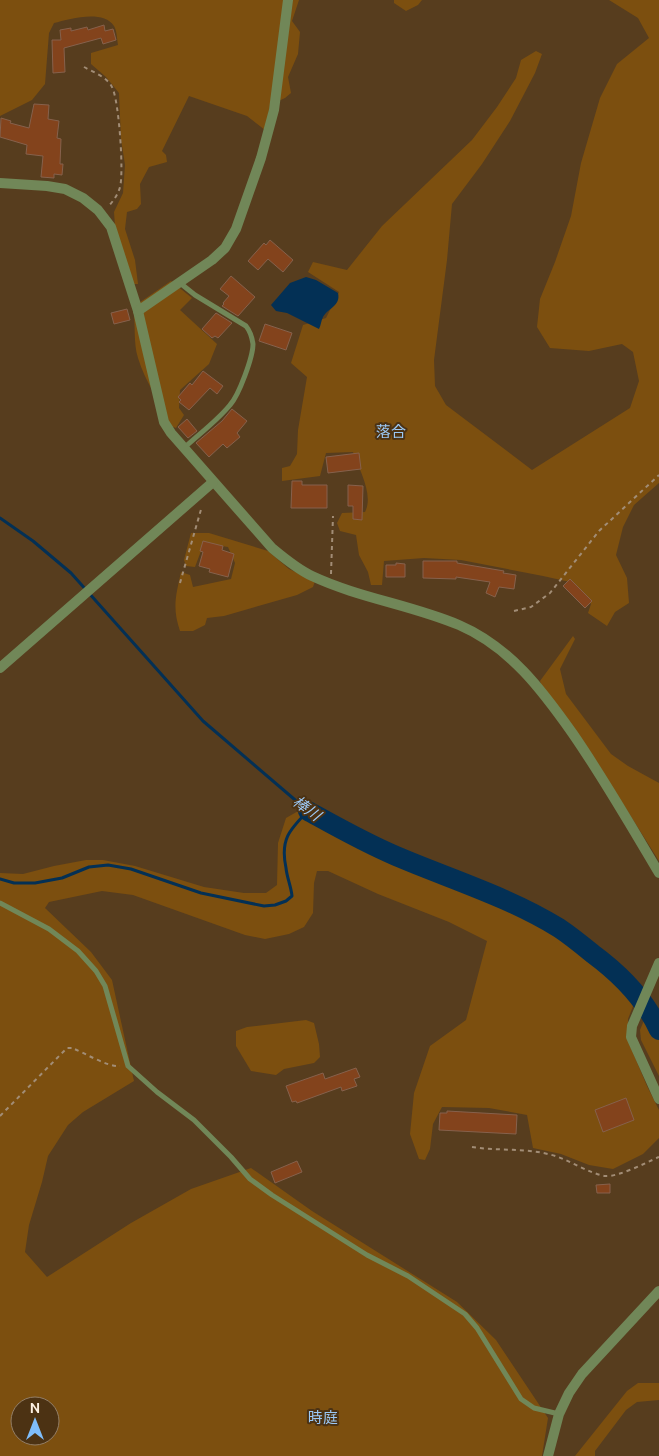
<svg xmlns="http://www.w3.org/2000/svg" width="659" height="1456" font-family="Ubuntu,'Noto Sans JP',sans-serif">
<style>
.green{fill:#7c4f0f;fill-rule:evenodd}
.water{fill:#033055}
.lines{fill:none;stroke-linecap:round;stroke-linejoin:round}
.stream{stroke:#033055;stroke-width:3}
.river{stroke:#033055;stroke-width:20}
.building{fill:#83431c;stroke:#86614c}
.path{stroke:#a28d76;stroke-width:2;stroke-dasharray:4 4;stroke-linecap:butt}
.lane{stroke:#718758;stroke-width:5}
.street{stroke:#718758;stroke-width:10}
.labels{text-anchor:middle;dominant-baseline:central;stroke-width:4;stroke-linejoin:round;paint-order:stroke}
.neighbourhood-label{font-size:15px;fill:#9bc8f5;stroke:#4c3213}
.water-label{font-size:15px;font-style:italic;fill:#9ecbf8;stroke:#4c3213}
</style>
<rect width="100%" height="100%" fill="#573d1e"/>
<g class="green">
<path d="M0 0H299L292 21 300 32 298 54 288 77 291 93 285 98 270 105 265 130 247 116 189 96 162 151 166 155 167 162 149 167 140 184 141 204 137 209 127 212 125 229 135 260 138 284H132L115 226 114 212 123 193 125 165 121 139 119 93 106 77 91 64V53L118 45C117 39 117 31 114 26 103 9 69 19 54 23L49 33 45 84 32 100 0 116Z"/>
<polygon points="394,0 422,0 418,5 406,11 394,3"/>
<path d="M609 0H659V483L634 505 623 527 616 555 627 578 629 603 615 612 607 626 588 613 591 604 570 582 543 576 461 560 424 558 384 561 382 585H371L368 572 359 555 356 535 340 531 337 523 342 513 365 512C374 495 359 469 353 452L326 453 320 476 282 481V468L290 466 297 454 298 430 307 377 291 363 303 325 326 318 339 292 308 272 313 262 347 270 382 226 472 140 497 107 516 78 521 60 536 51 542 54 535 73 510 121 482 164 452 204 447 260 434 360 435 386 446 405 532 470 630 408 639 381 633 352 622 344 589 351 550 348 537 327 540 299 555 262 571 216 581 163 600 98 617 64 649 38 638 18Z"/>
<path d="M171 281 192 298 180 310 217 344 209 364 180 390 179 408 184 415 176 428 171 426C161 403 145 382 138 358 133 342 136 324 133 307Z"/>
<path d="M191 533H209L268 551 289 569 315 581 313 587 297 595 224 616 207 618 205 625 193 631H180C172 608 176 595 181 572L190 575 193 587 231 579 235 563 228 547 204 543 195 567 186 566 184 560Z"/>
<polygon points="573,636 575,639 560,669 566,694 611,754 628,766 659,783 659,861 625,807 542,687 540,681"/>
<path d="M310 809 358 834 396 851 500 891 531 907 590 947 640 988 628 1019V1041L647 1086 659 1110V1138L643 1154 613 1169 589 1165 561 1154 533 1148 527 1115 489 1108 442 1107 433 1124 430 1149 425 1160 419 1159 410 1134 414 1093 430 1046 466 1020 487 941 449 922 378 894 328 871H317L314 883 313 913 304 927 289 934 265 939 245 935 133 895 102 891 49 902 45 908 91 952 112 980 134 1081 83 1112 68 1125 48 1156 42 1182 29 1225 25 1252 47 1277 131 1223 191 1189 251 1168 312 1211 457 1302 496 1340 548 1418 542 1456H0V873L23 874 54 866 86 860H103L135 866 204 887 244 893H266L277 885 278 843 286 818 300 810ZM20 1406H50V1436H20Z"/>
<polygon points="648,1017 659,1039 659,1076 641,1040 640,1030 645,1018"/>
<polygon points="306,1020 314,1023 319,1044 320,1057 314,1063 284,1069 276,1075 251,1071 236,1046 236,1031 247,1027"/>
<polygon points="638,1383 659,1383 659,1400 637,1402 626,1410 595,1451 595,1456 575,1456 627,1391"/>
</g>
<path class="water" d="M306 277 316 280 338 293C341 306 328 308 323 317 321 321 321 325 319 329L287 313 276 311 271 305 290 283Z"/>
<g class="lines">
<path class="stream" d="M0 518 33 541 71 573 203 721 308 811C289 830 280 840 286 868 287 878 291 886 292 896L286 901 275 905 264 906 201 893 131 869 108 865 89 867 62 878 35 883H14L0 879"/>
<path class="river" d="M308 811C337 827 365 843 396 856 450 879 509 897 559 928 571 936 582 945 593 954 620 974 645 999 659 1030"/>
</g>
<g class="building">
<polygon points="104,25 105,31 113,29 116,40 103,44 101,38 64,48 65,72 53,73 52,40 61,40 60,30 71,28 71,31 87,27 88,30"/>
<polygon points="34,104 49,105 48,119 59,121 57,138 61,139 60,164 63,164 62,175 54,174 54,178 41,177 43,156 26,154 27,145 0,137 1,118 11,121 10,123 29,128"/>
<polygon points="270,240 293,260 283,272 268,259 258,270 248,261 264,243 266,245"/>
<polygon points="231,276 255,297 238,316 222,306 224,304 223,303 229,296 220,289"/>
<polygon points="127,309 130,320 114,324 111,313"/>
<polygon points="216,313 232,323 218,338 215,336 212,338 202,329"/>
<polygon points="265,324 292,333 286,350 259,341"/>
<polygon points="203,371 223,386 217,394 210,388 189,410 179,402 181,400 178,397 190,383 192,385"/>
<polygon points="232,409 247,421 237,433 240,437 227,448 223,444 209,457 196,443 222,421"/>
<polygon points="187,419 197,431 188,438 178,427"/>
<polygon points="359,453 361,469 328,473 326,457"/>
<polygon points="292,481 302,481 302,485 327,485 327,508 291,508"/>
<polygon points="348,485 363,486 362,520 353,519 353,506 348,506"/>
<polygon points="203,541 223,546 222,550 234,554 228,577 209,572 210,569 199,566 203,552 200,551"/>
<polygon points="423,561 457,561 457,563 504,571 503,573 516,575 514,589 499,587 495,597 486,593 490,582 456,577 456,579 423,578"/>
<polygon points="396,563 405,564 405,577 386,577 386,565 396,565"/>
<polygon points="570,579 592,601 585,608 563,586"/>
<polygon points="356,1068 360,1077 354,1079 357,1086 342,1091 341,1087 297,1103 296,1101 292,1102 286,1086 323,1073 325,1079"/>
<polygon points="626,1098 634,1120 603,1132 595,1110"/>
<polygon points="447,1111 517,1115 516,1134 439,1130 440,1113 447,1113"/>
<polygon points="297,1161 302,1172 275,1183 271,1172"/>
<polygon points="610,1184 610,1193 597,1193 596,1185"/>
</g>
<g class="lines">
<g class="path">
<path d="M84 67C93 72 107 77 112 87 119 100 124 173 120 187 118 195 113 201 108 207"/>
<polyline points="331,574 333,516"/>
<polyline points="180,583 202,506"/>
<polyline points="514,611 531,607 550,593 599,531 659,475"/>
<path d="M0 1116 67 1048H72C85 1053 107 1067 120 1066"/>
<path d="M472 1147C497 1151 523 1148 548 1154 567 1158 587 1173 605 1176 619 1177 645 1163 659 1157"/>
</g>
<g class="lane">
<path d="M180 283 195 295 246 326C250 331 252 337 253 344 253 357 239 395 230 405 217 421 199 434 184 448"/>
<polyline points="0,903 49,929 78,951 96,971 105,986 128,1066 157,1092 194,1120 231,1157 250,1179 272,1195 367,1255 408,1276 465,1314 477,1328 521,1399 534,1408 559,1414"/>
</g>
<g class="street">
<path d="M0 183 47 186 65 189 83 198 98 210 111 227 138 311 164 422 171 433 272 548C284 558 297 569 312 576 359 598 412 605 459 625 510 647 542 690 573 734 604 779 631 826 659 873"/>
<polyline points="138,311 212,260 225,248 236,229 261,158 274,110 288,0"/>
<polyline points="0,668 213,482"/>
<polyline points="659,963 632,1026 631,1037 659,1099"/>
<polyline points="548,1456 559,1414 569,1393 582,1374 659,1291"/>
</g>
</g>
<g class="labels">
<g class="neighbourhood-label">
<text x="391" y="431">落合</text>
<text x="323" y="1417">時庭</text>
</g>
<g class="water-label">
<text transform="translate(307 808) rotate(36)">棒川</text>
</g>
</g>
<g transform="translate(35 1421)"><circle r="24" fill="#4c3213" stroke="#937e66"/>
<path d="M0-4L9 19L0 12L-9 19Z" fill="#7fbdfa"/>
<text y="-8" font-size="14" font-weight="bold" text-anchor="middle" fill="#fdf0e2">N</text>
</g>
</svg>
